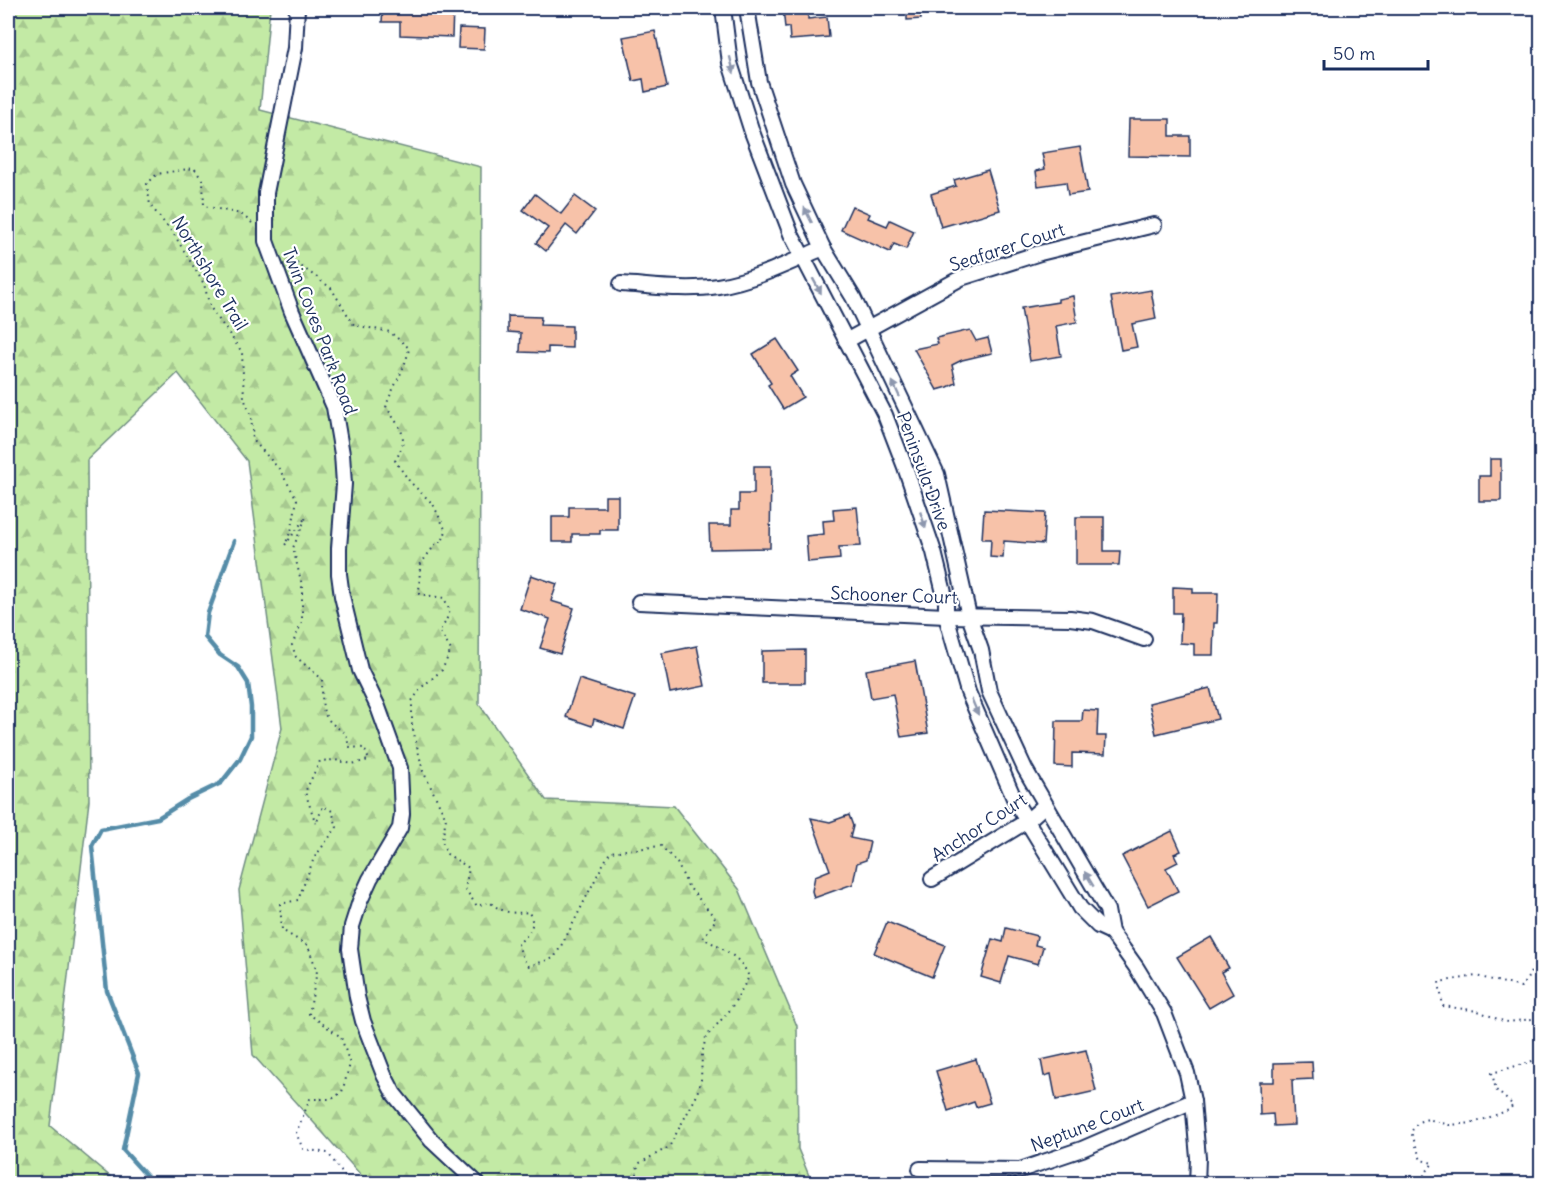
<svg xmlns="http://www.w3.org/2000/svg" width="1549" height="1191" font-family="Delius,sans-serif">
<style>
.forest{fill:url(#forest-firs);stroke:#6f8c82;stroke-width:1.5}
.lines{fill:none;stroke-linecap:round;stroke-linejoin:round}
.stream{stroke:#558ca8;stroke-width:4.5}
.building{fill:#f7c2a9;stroke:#1b2f5e;stroke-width:1.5}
.minor-casing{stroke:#1b2f5e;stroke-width:18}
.path{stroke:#1b2f5e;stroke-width:2;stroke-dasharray:1.5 4.5;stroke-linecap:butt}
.minor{stroke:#fff;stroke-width:14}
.oneway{fill:#8d97ae}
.labels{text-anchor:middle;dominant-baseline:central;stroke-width:4.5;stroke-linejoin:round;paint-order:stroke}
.street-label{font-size:18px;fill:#1b2f5e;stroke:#fff}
</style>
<defs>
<pattern id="forest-firs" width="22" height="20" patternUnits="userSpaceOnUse" patternTransform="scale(1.5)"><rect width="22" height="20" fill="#c3eaa5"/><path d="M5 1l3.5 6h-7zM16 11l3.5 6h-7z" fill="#a7c990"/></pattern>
</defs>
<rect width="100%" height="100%" fill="#fff"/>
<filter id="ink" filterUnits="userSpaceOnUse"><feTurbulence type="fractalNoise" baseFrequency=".0167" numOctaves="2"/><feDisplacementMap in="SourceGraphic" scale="12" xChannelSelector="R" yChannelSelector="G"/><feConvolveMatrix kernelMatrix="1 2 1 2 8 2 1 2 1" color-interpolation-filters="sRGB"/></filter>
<g filter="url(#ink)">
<polygon class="forest" points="8,8 270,8 260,110 481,167 479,704 546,800 674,806 739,889 797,1026 798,1149 812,1183 368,1183 253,1055 239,890 282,728 247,461 178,373 87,460 89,801 50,1126 118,1183 8,1183"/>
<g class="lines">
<polyline class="stream" points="154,1184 123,1150 139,1073 107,991 92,846 101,829 158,818 188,799 221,783 240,759 251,736 251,707 248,683 238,667 220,655 205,637 208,613 234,541"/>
</g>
<g class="building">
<polygon points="383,8 453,8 452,37 400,35 400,22 382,22"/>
<polygon points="783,8 808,8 808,19 827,17 829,37 790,40 789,27 785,28"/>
<polygon points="907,8 920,8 921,19 907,20"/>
<polygon points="459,28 485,29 484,49 458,48"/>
<polygon points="655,31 667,87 645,92 643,79 633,81 623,37"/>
<polygon points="1129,119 1170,119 1170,136 1190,136 1190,157 1128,156"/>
<polygon points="1080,147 1088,192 1068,195 1066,182 1038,186 1036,171 1045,169 1042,153"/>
<polygon points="988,170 1000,210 941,227 931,194 956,186 954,180"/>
<polygon points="535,194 561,214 575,196 595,211 577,234 566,225 546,251 536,243 548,228 523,210"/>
<polygon points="852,206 870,214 868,218 887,226 890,220 914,231 906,249 894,244 890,252 841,230"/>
<polygon points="1151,290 1156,319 1132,324 1137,347 1121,350 1111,297"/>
<polygon points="1073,296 1077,322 1056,326 1061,356 1030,361 1021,308 1058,302 1058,299"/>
<polygon points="508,316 541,317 540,325 572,326 572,348 548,347 548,353 520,352 521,333 508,332"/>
<polygon points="970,330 976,341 988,338 992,353 962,360 952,365 956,383 948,387 937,390 914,349 938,344 936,338"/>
<polygon points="777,339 798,371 790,376 803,397 783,409 768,385 771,383 753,354"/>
<polygon points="1490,459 1501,459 1501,501 1479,501 1479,476 1490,476"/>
<polygon points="754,466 771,466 770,548 710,549 709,525 731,525 731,510 739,510 739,494 754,494"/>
<polygon points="605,496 618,496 618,530 600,530 600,534 572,534 572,542 552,542 552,517 569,517 569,507 605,507"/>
<polygon points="857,507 861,546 839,547 840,559 808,562 806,536 824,534 823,521 834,520 833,509"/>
<polygon points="984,510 1045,513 1043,544 1004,541 1003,558 990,557 991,539 982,539"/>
<polygon points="1076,517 1104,517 1104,551 1120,551 1119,565 1076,565"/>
<polygon points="531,575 557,584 551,601 574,608 560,654 540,648 550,619 520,609"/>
<polygon points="1173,587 1193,588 1193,593 1218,593 1217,623 1214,623 1213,655 1194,655 1194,644 1180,643 1181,613 1173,613"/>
<polygon points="697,646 705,686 670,693 662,653"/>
<polygon points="805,650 805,683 762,683 762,651"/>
<polygon points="915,661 928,733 901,737 893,694 871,698 866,670"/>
<polygon points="579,679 635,697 624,729 594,719 592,726 566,717"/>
<polygon points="1210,688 1218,719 1156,734 1149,703"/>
<polygon points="1083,710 1098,711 1097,736 1106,736 1105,754 1072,753 1072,767 1055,766 1056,721 1082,721"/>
<polygon points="849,815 853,826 850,838 870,842 866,860 857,863 853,884 814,898 812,891 815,876 830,870 811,818 830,822"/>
<polygon points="1172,831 1181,851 1174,854 1178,862 1166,868 1178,891 1148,906 1122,856"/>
<polygon points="887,922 945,945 932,977 874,953"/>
<polygon points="1006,928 1037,936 1035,945 1043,947 1038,964 1009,956 1001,983 981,977 992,939 1003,942"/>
<polygon points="1211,937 1229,968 1221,972 1233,994 1209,1008 1177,957"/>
<polygon points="1086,1050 1096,1091 1056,1100 1051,1074 1044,1076 1041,1060"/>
<polygon points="976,1059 990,1103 976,1107 974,1102 948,1111 936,1071"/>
<polygon points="1312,1062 1313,1079 1292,1080 1294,1125 1274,1126 1273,1114 1260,1115 1259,1082 1274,1082 1274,1063"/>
</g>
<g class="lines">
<defs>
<g id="minor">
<polyline points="297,8 295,48 266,193 266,241 292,312 334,407 342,454 344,484 339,548 339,574 342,596 360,670 378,707 400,768 402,814 400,828 370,879 360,901 352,926 350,949 357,997 363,1021 384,1075 394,1094 432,1141 478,1184"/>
<polyline points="723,8 730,63 752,132 791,234 885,415 905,467 934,552 946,601 946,616 968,692 1016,803 1080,908 1098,926 1111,932"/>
<polyline points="747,8 759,82 793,184 823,248 853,297 937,474 969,616 981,650 989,691 1025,769 1107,910 1111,932 1136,967 1164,1013 1187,1073 1193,1101 1198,1158 1197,1184"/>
<path d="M621 284C653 286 686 291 718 286 755 280 789 263 823 248"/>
<polyline points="846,341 961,278 1040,253 1154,225"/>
<polyline points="639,602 946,616 1070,618 1093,621 1144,639"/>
<polyline points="932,879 1027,821 1045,805"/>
<polyline points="920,1169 1020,1170 1082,1149 1193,1101"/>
</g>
</defs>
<use href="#minor" class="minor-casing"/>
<g class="path">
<path d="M252 223 241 214 204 206 203 181 194 168 157 174 147 184 150 205 175 236 204 284 210 307 242 352 244 398 251 416 253 440 279 469 297 499 292 528 285 545 306 517 293 548 302 585V622L292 645 296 657 322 679C323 709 318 717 346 733L349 747 364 748 369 760 352 764 335 760 320 761 305 792 316 824 323 806 332 811 337 827 314 858 298 900 280 904 282 930 308 946 317 971 309 1014 341 1037 350 1064 342 1092 332 1099H310L296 1133 303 1149 328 1153 350 1184"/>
<path d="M287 256 331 288 354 325 390 332 409 348C406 368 393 386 386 406 400 430 411 434 395 461L410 482 433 504 446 531 442 542H437L420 565 419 594 444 598 450 611 445 623 439 631 451 650 442 670 422 687 412 701V725L423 771 446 818 442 841 447 854 469 868 465 889 477 906 490 902C502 913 513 914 529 912L533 923 529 933 518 944 523 959 529 966 554 958C575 923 590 887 610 852L661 846 677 863 688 886 716 919 703 938C722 949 741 956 749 977L730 1010 706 1037 702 1054 701 1080 696 1097 669 1147 638 1164 636 1184"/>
<polyline points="1542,964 1535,962 1529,976 1521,987 1476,976 1439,982 1443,1006 1478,1011 1500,1020 1508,1022 1539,1018 1542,1019"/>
<polyline points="439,1184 440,1184"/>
<polyline points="1415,1184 1422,1178 1433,1163 1421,1160 1411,1132 1418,1122 1428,1119 1449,1125 1474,1123 1509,1110 1513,1105 1496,1090 1492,1073 1530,1062 1542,1056"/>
</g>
<use href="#minor" class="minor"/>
</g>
<defs><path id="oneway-solid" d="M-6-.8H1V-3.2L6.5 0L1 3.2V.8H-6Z" transform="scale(1.5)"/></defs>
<g class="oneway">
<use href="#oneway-solid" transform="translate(732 65) rotate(76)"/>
<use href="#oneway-solid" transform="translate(808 215) rotate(-116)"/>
<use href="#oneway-solid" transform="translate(817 286) rotate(61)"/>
<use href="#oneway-solid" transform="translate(896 389) rotate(-115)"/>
<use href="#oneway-solid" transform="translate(923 520) rotate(71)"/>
<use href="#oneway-solid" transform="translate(975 707) rotate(67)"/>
<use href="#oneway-solid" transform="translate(1089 879) rotate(-121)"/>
</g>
</g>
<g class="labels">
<g class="street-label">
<text transform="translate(1007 247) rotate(-18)">Seafarer Court</text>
<text transform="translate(210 273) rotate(59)">Northshore Trail</text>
<text transform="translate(320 331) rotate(69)">Twin Coves Park Road</text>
<text transform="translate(924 471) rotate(70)">Peninsula Drive</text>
<text transform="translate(894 595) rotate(2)">Schooner Court</text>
<text transform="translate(979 827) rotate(-33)">Anchor Court</text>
<text transform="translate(1087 1125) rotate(-21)">Neptune Court</text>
</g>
</g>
<rect width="1549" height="1191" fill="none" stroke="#fff" stroke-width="30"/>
<rect x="15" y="15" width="1519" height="1161" fill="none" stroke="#1b2f5e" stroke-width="2" filter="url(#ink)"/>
<path d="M1324 60v9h104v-9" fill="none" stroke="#1b2f5e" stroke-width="3"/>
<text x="1333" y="60" font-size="18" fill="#1b2f5e" stroke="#ffffff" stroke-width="4.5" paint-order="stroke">50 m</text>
</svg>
